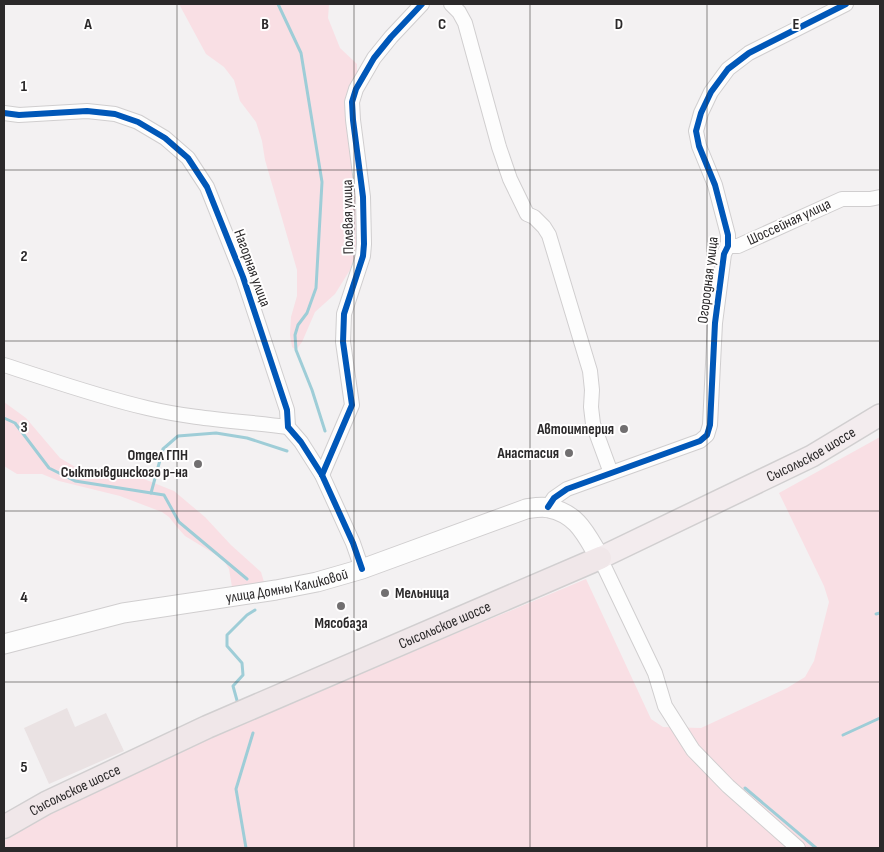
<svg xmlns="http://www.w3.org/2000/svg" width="884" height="852" font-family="'Sofia Sans Condensed',sans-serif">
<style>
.built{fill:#eae2e3}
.green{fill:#f9dfe4}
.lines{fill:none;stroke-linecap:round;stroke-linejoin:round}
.stream{stroke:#9ecdd7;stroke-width:3}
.minor-casing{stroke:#d0cecf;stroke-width:16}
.secondary-casing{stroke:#d0cecf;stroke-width:21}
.primary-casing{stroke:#d1cfd0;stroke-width:24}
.trunk-casing{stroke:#d1cfd0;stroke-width:25}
.minor{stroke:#fdfdfd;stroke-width:14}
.secondary{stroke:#fdfdfd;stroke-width:19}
.primary{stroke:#f3ecee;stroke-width:21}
.trunk{stroke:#f0e7e9;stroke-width:22}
.cycleway-casing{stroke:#fffefe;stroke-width:9}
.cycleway{stroke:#0057b8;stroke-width:6}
.grid{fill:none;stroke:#2b292a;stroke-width:1;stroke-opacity:0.55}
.poi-dot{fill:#716f70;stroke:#fffefe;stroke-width:2}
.labels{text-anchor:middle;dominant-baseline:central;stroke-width:4;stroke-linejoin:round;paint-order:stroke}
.street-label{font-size:15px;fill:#2b292a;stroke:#fffefe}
.poi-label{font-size:15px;font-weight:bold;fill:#2b292a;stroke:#fffefe;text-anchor:end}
.grid-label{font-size:16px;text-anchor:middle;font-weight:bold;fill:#2b292a;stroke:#fffefe;stroke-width:4;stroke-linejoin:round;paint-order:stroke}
</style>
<rect width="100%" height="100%" fill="#f3f1f2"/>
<polygon class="built" points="67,708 75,727 106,713 124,751 49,784 24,728"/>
<g class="green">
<polygon points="179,4 329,4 328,18 340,48 357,64 357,77 347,95 350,144 360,209 358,243 350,270 335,294 315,312 302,342 296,350 292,347 290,335 291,317 297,296 297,270 265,160 262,141 256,122 240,101 234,80 224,67 206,54"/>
<polygon points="4,402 26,418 60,458 82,471 144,479 174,491 205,517 231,545 261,572 264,582 232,587 229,569 223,559 185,536 177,527 169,517 162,512 120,496 59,481 42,474 17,474 4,466"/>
<polygon points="880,437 880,848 4,848 4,841 48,815 211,736 586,579 651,719 663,727 701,728 787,688 805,677 814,661 829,602 824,586 779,493"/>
</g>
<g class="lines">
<g class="stream">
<polyline points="278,4 301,53 322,182 316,288 307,313 298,325 295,335 296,350 312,390 325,431"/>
<polyline points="4,418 15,423 49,468 75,481 164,495 179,522 247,579"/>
<polyline points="151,493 163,449 178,436 216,433 247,438 287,451"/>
<polyline points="876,614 880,613"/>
<polyline points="238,704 233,686 243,675 242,663 227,646 227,635 247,615 255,610"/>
<polyline points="843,735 880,718"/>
<polyline points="745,788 816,848"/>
<polyline points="246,848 236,789 253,733"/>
</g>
<defs>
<g id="minor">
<polyline points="451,4 459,12 465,23 499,147 510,179 527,214 534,217 544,227 549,235 590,371 592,390 591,407 593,424 611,473"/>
<polyline points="4,113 19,115 87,111 115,114 138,122 165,138 188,158 207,187 243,277 287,410 288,427 301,442 322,475 353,543 362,569"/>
<polyline points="728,246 738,246 842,199 870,199 880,197"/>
<path d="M4 365C51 380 99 397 147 408 193 419 241 421 288 427"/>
<polyline points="322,475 352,405 343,342 344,314 363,256 364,244 363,197 353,120 352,102 356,89 374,58 391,37 422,4"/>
<polyline points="548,507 554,498 567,489 700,441 707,435 710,425 715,323 724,254 728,246 728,235 715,185 699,146 696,131 701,113 711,92 728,69 749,53 846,4"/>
<polyline points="600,558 655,673 665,706 693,750 728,786 798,848"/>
</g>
<g id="secondary">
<path id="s1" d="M4 644 123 613 276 590 317 582 362 569 526 509C533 508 542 506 549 508 578 514 586 535 600 558"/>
</g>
<g id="primary">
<path id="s2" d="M600 558 812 456 880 415"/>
</g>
<g id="trunk">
<path id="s3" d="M4 827 46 803 207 727 600 558"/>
</g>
</defs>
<use href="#minor" class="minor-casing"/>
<use href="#secondary" class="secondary-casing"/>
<use href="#primary" class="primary-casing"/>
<use href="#trunk" class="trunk-casing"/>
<use href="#minor" class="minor"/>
<use href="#secondary" class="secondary"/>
<use href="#primary" class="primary"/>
<use href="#trunk" class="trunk"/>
<defs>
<g id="cycleway">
<polyline points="4,113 19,115 87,111 115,114 138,122 165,138 188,158 207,187 243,277 287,410 288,427 301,442 322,475 353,543 362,569"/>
<polyline points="322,475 352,405 343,342 344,314 363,256 364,244 363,197 353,120 352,102 356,89 374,58 391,37 422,4"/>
<polyline points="548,507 554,498 567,489 700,441 707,435 710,425 715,323 724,254 728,246 728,235 715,185 699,146 696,131 701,113 711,92 728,69 749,53 846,4"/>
</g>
</defs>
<use href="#cycleway" class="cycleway-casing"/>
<use href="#cycleway" class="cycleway"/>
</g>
<path class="grid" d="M177 4V848M354 4V848M530 4V848M707 4V848M4 170H880M4 341H880M4 511H880M4 682H880"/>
<g class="poi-dot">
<circle cx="624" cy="429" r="5"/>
<circle cx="569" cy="453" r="5"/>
<circle cx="198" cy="464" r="5"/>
<circle cx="385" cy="593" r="5"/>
<circle cx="341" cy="606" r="5"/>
</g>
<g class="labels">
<g class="street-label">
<text transform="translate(348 217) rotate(-91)">Полевая улица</text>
<text transform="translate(789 222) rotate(-25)">Шоссейная улица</text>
<text transform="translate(252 268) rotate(70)">Нагорная улица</text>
<text transform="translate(708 280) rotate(-83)">Огородная улица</text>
<text stroke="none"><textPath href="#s2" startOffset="235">Сысольское шоссе</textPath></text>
<text stroke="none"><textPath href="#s1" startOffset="289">улица Домны Каликовой</textPath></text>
<text stroke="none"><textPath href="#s3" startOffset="485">Сысольское шоссе</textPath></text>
<text stroke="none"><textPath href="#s3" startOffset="80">Сысольское шоссе</textPath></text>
</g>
<g class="poi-label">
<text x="614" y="429">Автоимперия</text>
<text x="559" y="453">Анастасия</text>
<text x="188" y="455">Отдел ГПН<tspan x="188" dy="17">Сыктывдинского р-на</tspan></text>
<text x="395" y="593" text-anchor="start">Мельница</text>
<text x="341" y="623" text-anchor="middle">Мясобаза</text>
</g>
</g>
<g class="grid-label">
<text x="88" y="29">A</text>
<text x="265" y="29">B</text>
<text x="442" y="29">C</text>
<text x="619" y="29">D</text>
<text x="796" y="29">E</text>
<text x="24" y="91">1</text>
<text x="24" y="261">2</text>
<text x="24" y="432">3</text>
<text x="24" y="602">4</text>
<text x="24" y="772">5</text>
</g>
<rect width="884" height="852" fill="none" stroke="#2b292a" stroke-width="10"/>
</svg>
